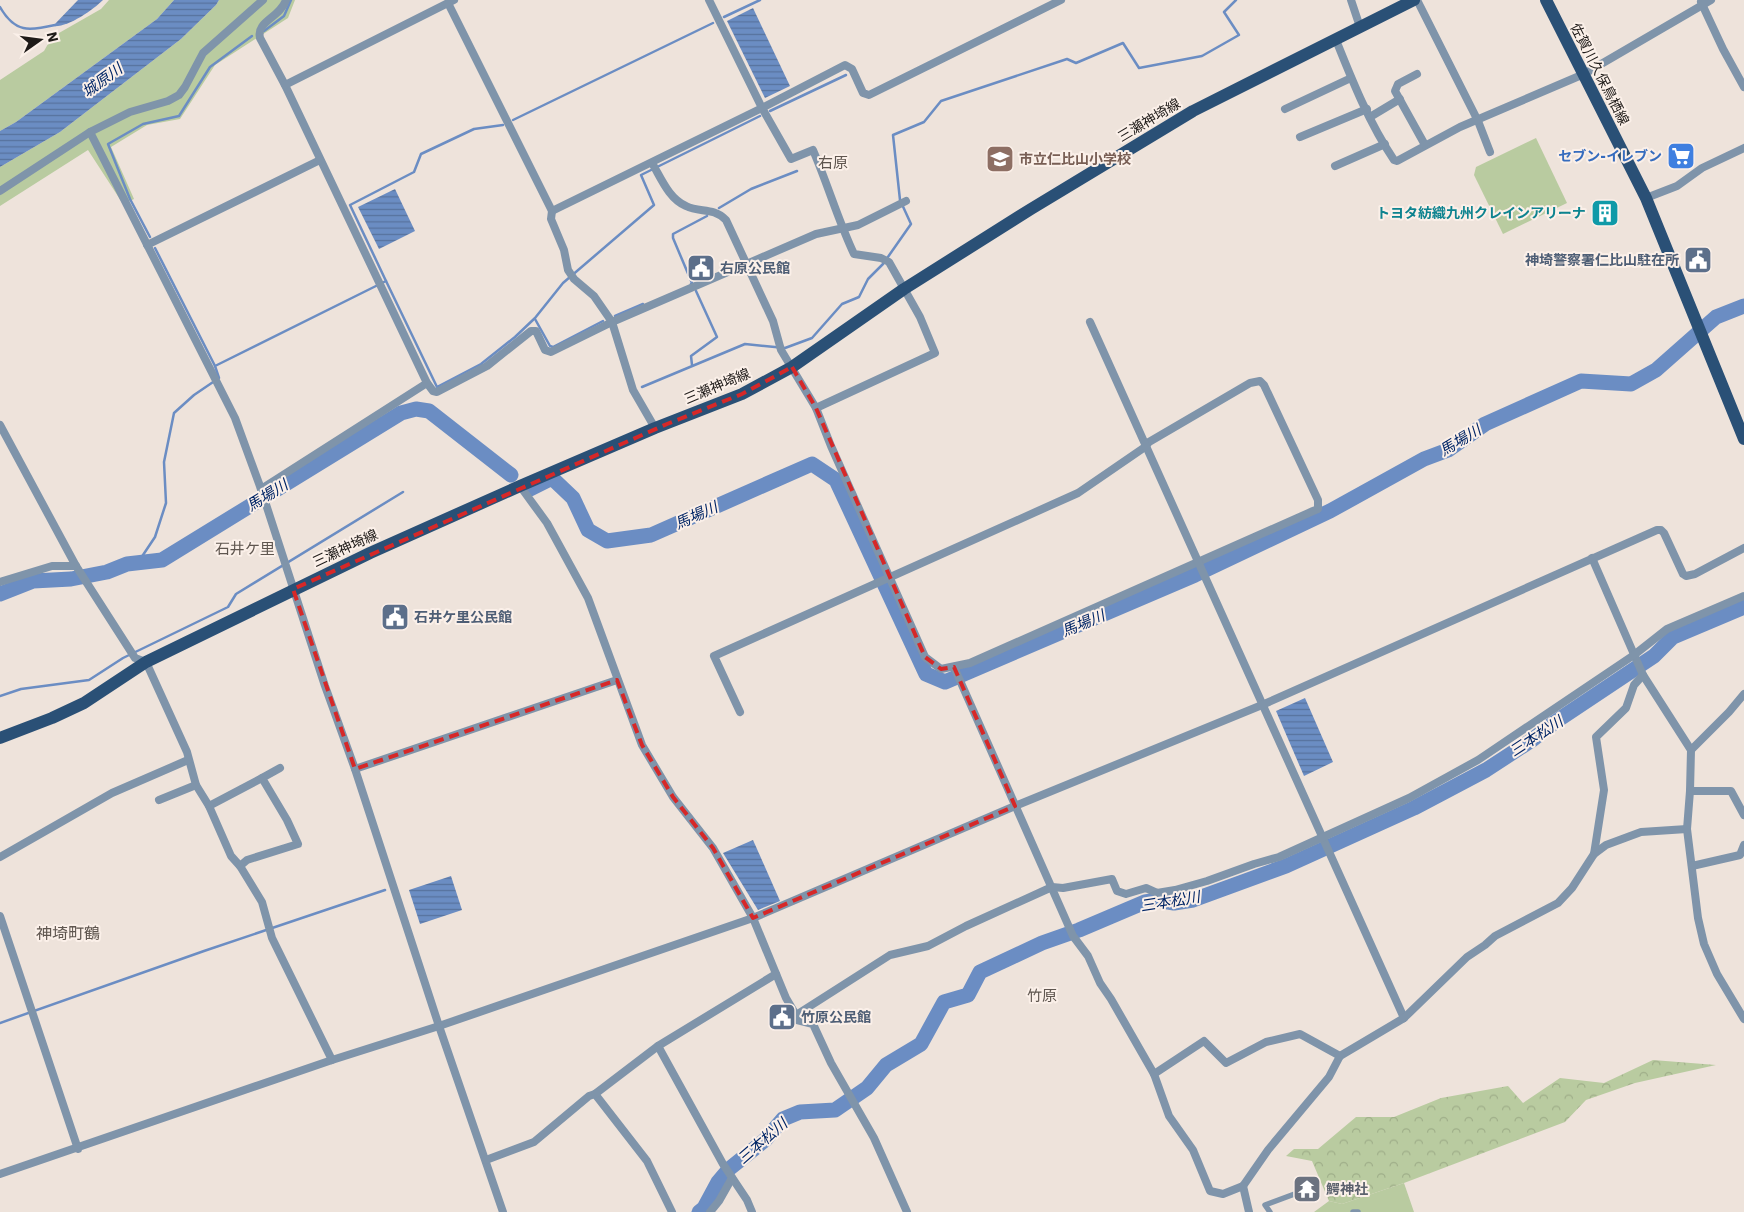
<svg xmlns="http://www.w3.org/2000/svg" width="1744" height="1212" font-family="'IBM Plex Sans','Noto Sans JP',sans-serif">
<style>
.green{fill:#b9cba0}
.forest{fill:url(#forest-crowns)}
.water{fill:url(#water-rules)}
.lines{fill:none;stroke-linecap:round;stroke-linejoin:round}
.stream{stroke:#6b8dc3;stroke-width:2.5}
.river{stroke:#6b8dc3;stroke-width:15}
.pedestrian{stroke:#7f94aa;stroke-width:5.5}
.minor{stroke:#7f94aa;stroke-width:8}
.primary{stroke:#2a5076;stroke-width:12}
.marked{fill:none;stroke:#d62828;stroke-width:4;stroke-dasharray:10 6;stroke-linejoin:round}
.labels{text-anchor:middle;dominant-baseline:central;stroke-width:4;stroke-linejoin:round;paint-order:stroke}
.street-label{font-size:14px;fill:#1e1a18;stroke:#fbf0e9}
.shop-label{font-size:14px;font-weight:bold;fill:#366cbe;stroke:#fbf0e9;text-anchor:end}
.education-label{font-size:14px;font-weight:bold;fill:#785e54;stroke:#fbf0e9;text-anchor:start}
.culture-label{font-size:14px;font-weight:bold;fill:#0d838f;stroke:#fbf0e9;text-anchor:end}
.service-label{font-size:14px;font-weight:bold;fill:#4e5e75;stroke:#fbf0e9;text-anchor:start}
.worship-label{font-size:14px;font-weight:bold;fill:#5b616d;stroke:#fbf0e9;text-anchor:start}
.water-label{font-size:15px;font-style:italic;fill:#002566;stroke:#fbf0e9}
.neighbourhood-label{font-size:15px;fill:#5f564f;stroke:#fbf0e9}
.quarter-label{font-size:16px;fill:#5f564f;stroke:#fbf0e9}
</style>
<defs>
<pattern id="forest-crowns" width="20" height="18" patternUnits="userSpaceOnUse" patternTransform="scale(1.25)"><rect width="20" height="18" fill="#b9cba0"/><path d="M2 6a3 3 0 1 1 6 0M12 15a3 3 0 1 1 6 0" fill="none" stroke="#9fae89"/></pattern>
<pattern id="water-rules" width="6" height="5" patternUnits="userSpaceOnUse" patternTransform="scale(1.25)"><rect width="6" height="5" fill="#6b8dc3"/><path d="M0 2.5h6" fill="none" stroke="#57729d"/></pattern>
</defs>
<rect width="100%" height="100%" fill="#eee3db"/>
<g class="green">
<polygon points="109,0 174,0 157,19 16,122 0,131 0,80 44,51 52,37 101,9"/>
<polygon points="219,0 295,0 288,18 215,65 180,119 147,125 111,147 134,199 123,204 88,150 0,206 0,167 60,132 181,39 216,5"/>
<polygon points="1536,138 1567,203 1503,234 1474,175 1476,167"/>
<polygon points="1404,1183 1414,1212 1314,1212 1329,1201 1342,1204"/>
</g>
<polygon class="forest" points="1653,1060 1716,1065 1635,1083 1586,1100 1565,1122 1404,1183 1342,1204 1329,1201 1312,1161 1286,1156 1294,1149 1318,1149 1356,1117 1394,1117 1441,1098 1508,1086 1523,1103 1560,1078 1604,1083"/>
<g class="water">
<path d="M78 0H103C93 10 67 28 53 26Z"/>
<polygon points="174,0 219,0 216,5 181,39 60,132 0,167 0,131 16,122 157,19"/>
<polygon points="753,8 790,86 765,98 727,21"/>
<polygon points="395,189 415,231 379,249 358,207"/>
<polygon points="1305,698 1333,762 1304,776 1276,711"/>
<polygon points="753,840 780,901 758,910 723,853"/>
<polygon points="451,876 462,910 420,924 409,890"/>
</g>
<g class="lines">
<g class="stream">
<path d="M0 7C15 33 29 31 55 25"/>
<polyline points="724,17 760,0"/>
<polyline points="264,31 284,16 291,0"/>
<polyline points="770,111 846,75"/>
<polyline points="513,120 713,23"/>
<polyline points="719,208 751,189 797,171"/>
<polyline points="150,237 130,199 108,144 143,124 179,116 210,67 252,36"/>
<polyline points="155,248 215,366"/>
<polyline points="386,281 437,387 481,364 515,337 535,318 563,283 654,205 641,175 760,116"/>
<polyline points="691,284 692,283 673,238 673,234 707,216"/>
<polyline points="615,316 643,304"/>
<polyline points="535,319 550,346 553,347 603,321"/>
<polyline points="692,365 691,356 717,337 696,291"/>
<polyline points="642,387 745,344 785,348 812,338 842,304 859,297 868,279 883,264 911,224 900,200 893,135 924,122 941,101 1067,59 1076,63 1123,43 1139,68 1202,56 1239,35 1224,12 1236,0"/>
<polyline points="127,564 141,558 155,537 166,503 164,462 174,413 194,395 219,378 215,366 386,281 350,205 414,172 421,154 474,129 503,125"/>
<polyline points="0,696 21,689 89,680 123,658 228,607 236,594 403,492"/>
<polyline points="0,1023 204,951 385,890"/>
</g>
<g class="river">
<polyline points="530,489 552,478 573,498 588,530 607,541 651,535 812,464 836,480 926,674 945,682 1195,575 1330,511 1424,459 1448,450 1485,424 1581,381 1631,384 1656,370 1716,317 1744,306"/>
<polyline points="0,594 33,581 71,579 107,572 127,564 162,560 401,413 416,409 429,411 511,475"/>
<polyline points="699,1212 704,1208 718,1182 729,1169 765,1140 783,1119 800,1112 835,1110 867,1088 886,1065 921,1044 944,1002 968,995 980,972 1042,943 1079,930 1145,902 1157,900 1174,903 1193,900 1286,866 1414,808 1486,770 1532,740 1555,722 1654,656 1673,637 1744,607"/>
</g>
<g class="pedestrian">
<polyline points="1270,1212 1265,1205 1300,1192"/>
<polyline points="1353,1212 1358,1212"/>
</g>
<g class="minor">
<path d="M286 0C280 18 256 21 260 38L285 85 427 383 433 391 437 392 487 366 531 331H536L545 350 551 352 612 322 816 234 858 225 906 201"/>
<path d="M709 0 762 108 791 159 813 150C828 185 838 220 854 254L881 258 889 262 920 317 935 353 816 408"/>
<polyline points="1351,0 1360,27"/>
<polyline points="1417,0 1478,121 1490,152"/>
<polyline points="1701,2 1723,49 1744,87"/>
<polyline points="448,3 552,211 551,219 564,250 568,270 574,279 594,296 612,322 633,390 655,428"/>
<path d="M1336 40C1352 80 1369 123 1394 160L1397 161 1460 127 1584 74 1711 0"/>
<polyline points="1417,74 1398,84 1395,91 1425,145"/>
<polyline points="285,85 454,0"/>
<polyline points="1285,109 1351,78"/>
<polyline points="1370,117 1400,99"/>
<polyline points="90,132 235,418 261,489 325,686 355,769 439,1026 503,1212"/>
<polyline points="1300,137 1367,109"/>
<path d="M652 163C661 178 669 199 686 206 700 213 713 207 726 220L773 321 781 350 816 408 831 446 925 657 941 669 970 663 1313 511 1318 509V500L1264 385 1260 381 1250 383 1149 442 1145 447 1078 493 714 656 740 712"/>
<polyline points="1335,166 1385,144"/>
<polyline points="0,191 90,132 130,112 168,101 179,95 185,87 203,53 263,0"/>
<polyline points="1646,198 1677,186 1702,168 1744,148"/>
<polyline points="552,211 762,108 845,65 852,69 863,93 869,95 1061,0"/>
<polyline points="147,245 320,160"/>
<polyline points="1090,322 1404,1018"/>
<polyline points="0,425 76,566 135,658 146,662 187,752 196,785 209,806 231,856 240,866 262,902 272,938 332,1060"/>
<polyline points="520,486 547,523 588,598 642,745 673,797 713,848 753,918 786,998 796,1015 797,1020 813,1024 831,1063 874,1138 907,1212"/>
<polyline points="261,489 427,383"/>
<polyline points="1592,558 1643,675 1691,750"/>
<polyline points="0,582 52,566 76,566"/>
<polyline points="954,667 1073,936 1088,956 1100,983 1111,999 1154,1074 1169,1116 1193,1150 1210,1191 1223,1194 1243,1186 1268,1150 1329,1077 1340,1056 1404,1018 1467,957 1485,945 1495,936 1558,903 1572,888 1594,854 1606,845 1641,832 1687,829"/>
<polyline points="1744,694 1729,712 1691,750 1690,791 1687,829 1698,918 1704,944 1717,974 1744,1019"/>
<polyline points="355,769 617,680"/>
<polyline points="1690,791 1731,791 1744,815"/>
<polyline points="159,800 196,785"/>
<polyline points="209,806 262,778"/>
<polyline points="1594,854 1604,790 1596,737 1626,708 1634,685 1643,675"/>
<polyline points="0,857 112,793 188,760"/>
<polyline points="240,866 247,860 298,844 287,820 262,778 280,768"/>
<polyline points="1692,866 1740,855 1744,845"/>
<polyline points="0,916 78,1149"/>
<polyline points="796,1015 890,955 928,946 966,926 1052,887 1063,888 1112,879 1117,891 1126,894 1146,888 1157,893 1175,890 1207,881 1254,864 1279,857 1409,798 1478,760 1634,655 1667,629 1744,596"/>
<polyline points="658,1046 723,1164 747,1200 752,1212"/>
<polyline points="1154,1074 1204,1041 1226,1063 1266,1042 1300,1034 1340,1056"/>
<polyline points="595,1094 647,1161 672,1212"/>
<polyline points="486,1160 534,1142 589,1096 595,1094 658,1046 776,974"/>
<polyline points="0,1174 332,1060 439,1026 753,918 1015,806 1262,705 1657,530 1661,530 1664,533 1683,574 1686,576 1695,574 1744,548"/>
<polyline points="1243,1186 1249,1212"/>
<polyline points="710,1212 719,1201 732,1178"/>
</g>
<g class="primary">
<polyline points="1546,0 1646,198 1744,439"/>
<polyline points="0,738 52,718 84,703 146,662 370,553 520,486 655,428 742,394 792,367 904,289 1031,209 1193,111 1414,0"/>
</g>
</g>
<path class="marked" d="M792 367 816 408 925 657 941 669 954 667 1015 806 753 918 713 848 673 797 642 745 617 680 355 769 293 589 667 424 742 394Z"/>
<defs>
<symbol id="supermarket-square" viewBox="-11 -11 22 22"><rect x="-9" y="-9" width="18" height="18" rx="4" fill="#3f7fe0" stroke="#fbf0e9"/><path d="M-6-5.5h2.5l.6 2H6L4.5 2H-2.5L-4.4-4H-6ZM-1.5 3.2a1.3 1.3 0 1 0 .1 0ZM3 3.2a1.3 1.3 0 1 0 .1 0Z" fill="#fff"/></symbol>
<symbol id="school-square" viewBox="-11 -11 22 22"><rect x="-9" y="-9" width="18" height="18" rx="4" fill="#8d6e63" stroke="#fbf0e9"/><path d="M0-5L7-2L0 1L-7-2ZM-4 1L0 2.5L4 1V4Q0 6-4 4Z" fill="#fff"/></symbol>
<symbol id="building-square" viewBox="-11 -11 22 22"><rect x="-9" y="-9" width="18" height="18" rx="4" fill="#0f9aa8" stroke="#fbf0e9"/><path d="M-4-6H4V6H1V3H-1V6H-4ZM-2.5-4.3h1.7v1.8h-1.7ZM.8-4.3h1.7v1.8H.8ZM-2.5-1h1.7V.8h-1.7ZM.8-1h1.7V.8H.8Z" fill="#fff"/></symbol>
<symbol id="civic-square" viewBox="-11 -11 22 22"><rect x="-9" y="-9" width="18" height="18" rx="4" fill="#5c6f8a" stroke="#fbf0e9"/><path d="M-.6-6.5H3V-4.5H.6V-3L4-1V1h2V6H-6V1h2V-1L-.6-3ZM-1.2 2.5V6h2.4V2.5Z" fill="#fff"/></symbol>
<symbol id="temple-square" viewBox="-11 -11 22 22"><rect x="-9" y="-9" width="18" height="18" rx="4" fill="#6b7280" stroke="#fbf0e9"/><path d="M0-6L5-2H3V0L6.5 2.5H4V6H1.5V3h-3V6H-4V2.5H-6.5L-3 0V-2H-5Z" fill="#fff"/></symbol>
</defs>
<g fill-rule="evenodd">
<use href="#supermarket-square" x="1665" y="140" width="32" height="32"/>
<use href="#school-square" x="984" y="143" width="32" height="32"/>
<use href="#building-square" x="1589" y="197" width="32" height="32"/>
<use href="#civic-square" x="1682" y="244" width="32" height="32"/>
<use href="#civic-square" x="685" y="252" width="32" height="32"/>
<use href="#civic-square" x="379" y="601" width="32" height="32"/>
<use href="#civic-square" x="766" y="1001" width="32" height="32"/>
<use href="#temple-square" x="1291" y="1173" width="32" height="32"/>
</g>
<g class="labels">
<g class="street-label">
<text transform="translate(1600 74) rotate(63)">佐賀川久保鳥栖線</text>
<text transform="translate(1149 120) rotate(-31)">三瀬神埼線</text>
<text transform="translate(717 386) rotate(-23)">三瀬神埼線</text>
<text transform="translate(345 548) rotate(-25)">三瀬神埼線</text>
</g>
<g class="shop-label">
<text x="1662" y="156">セブン-イレブン</text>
</g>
<g class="education-label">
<text x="1019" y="159">市立仁比山小学校</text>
</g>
<g class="culture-label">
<text x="1586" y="213">トヨタ紡織九州クレインアリーナ</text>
</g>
<g class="service-label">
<text x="1679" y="260" text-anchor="end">神埼警察署仁比山駐在所</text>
<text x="720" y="268">右原公民館</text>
<text x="414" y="617">石井ケ里公民館</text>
<text x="801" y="1017">竹原公民館</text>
</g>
<g class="worship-label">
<text x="1326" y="1189">鰐神社</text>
</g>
<g class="water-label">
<text transform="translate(102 80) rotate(-36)">城原川</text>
<text transform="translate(1460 440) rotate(-31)">馬場川</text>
<text transform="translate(267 495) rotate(-32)">馬場川</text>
<text transform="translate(696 515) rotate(-24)">馬場川</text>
<text transform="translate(1083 623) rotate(-23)">馬場川</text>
<text transform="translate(1536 736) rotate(-33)">三本松川</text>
<text transform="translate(1170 901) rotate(-9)">三本松川</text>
<text transform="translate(762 1141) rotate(-41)">三本松川</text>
</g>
<g class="neighbourhood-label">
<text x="833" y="162">右原</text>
<text x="245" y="548">石井ケ里</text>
<text x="1042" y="995">竹原</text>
</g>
<g class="quarter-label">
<text x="68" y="933">神埼町鶴</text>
</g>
</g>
<g transform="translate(40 40) rotate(76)" stroke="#fbf0e9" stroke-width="4" paint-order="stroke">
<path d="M0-4L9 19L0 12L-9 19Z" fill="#1e1a18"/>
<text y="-8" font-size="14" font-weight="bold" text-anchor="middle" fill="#1e1a18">N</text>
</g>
</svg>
